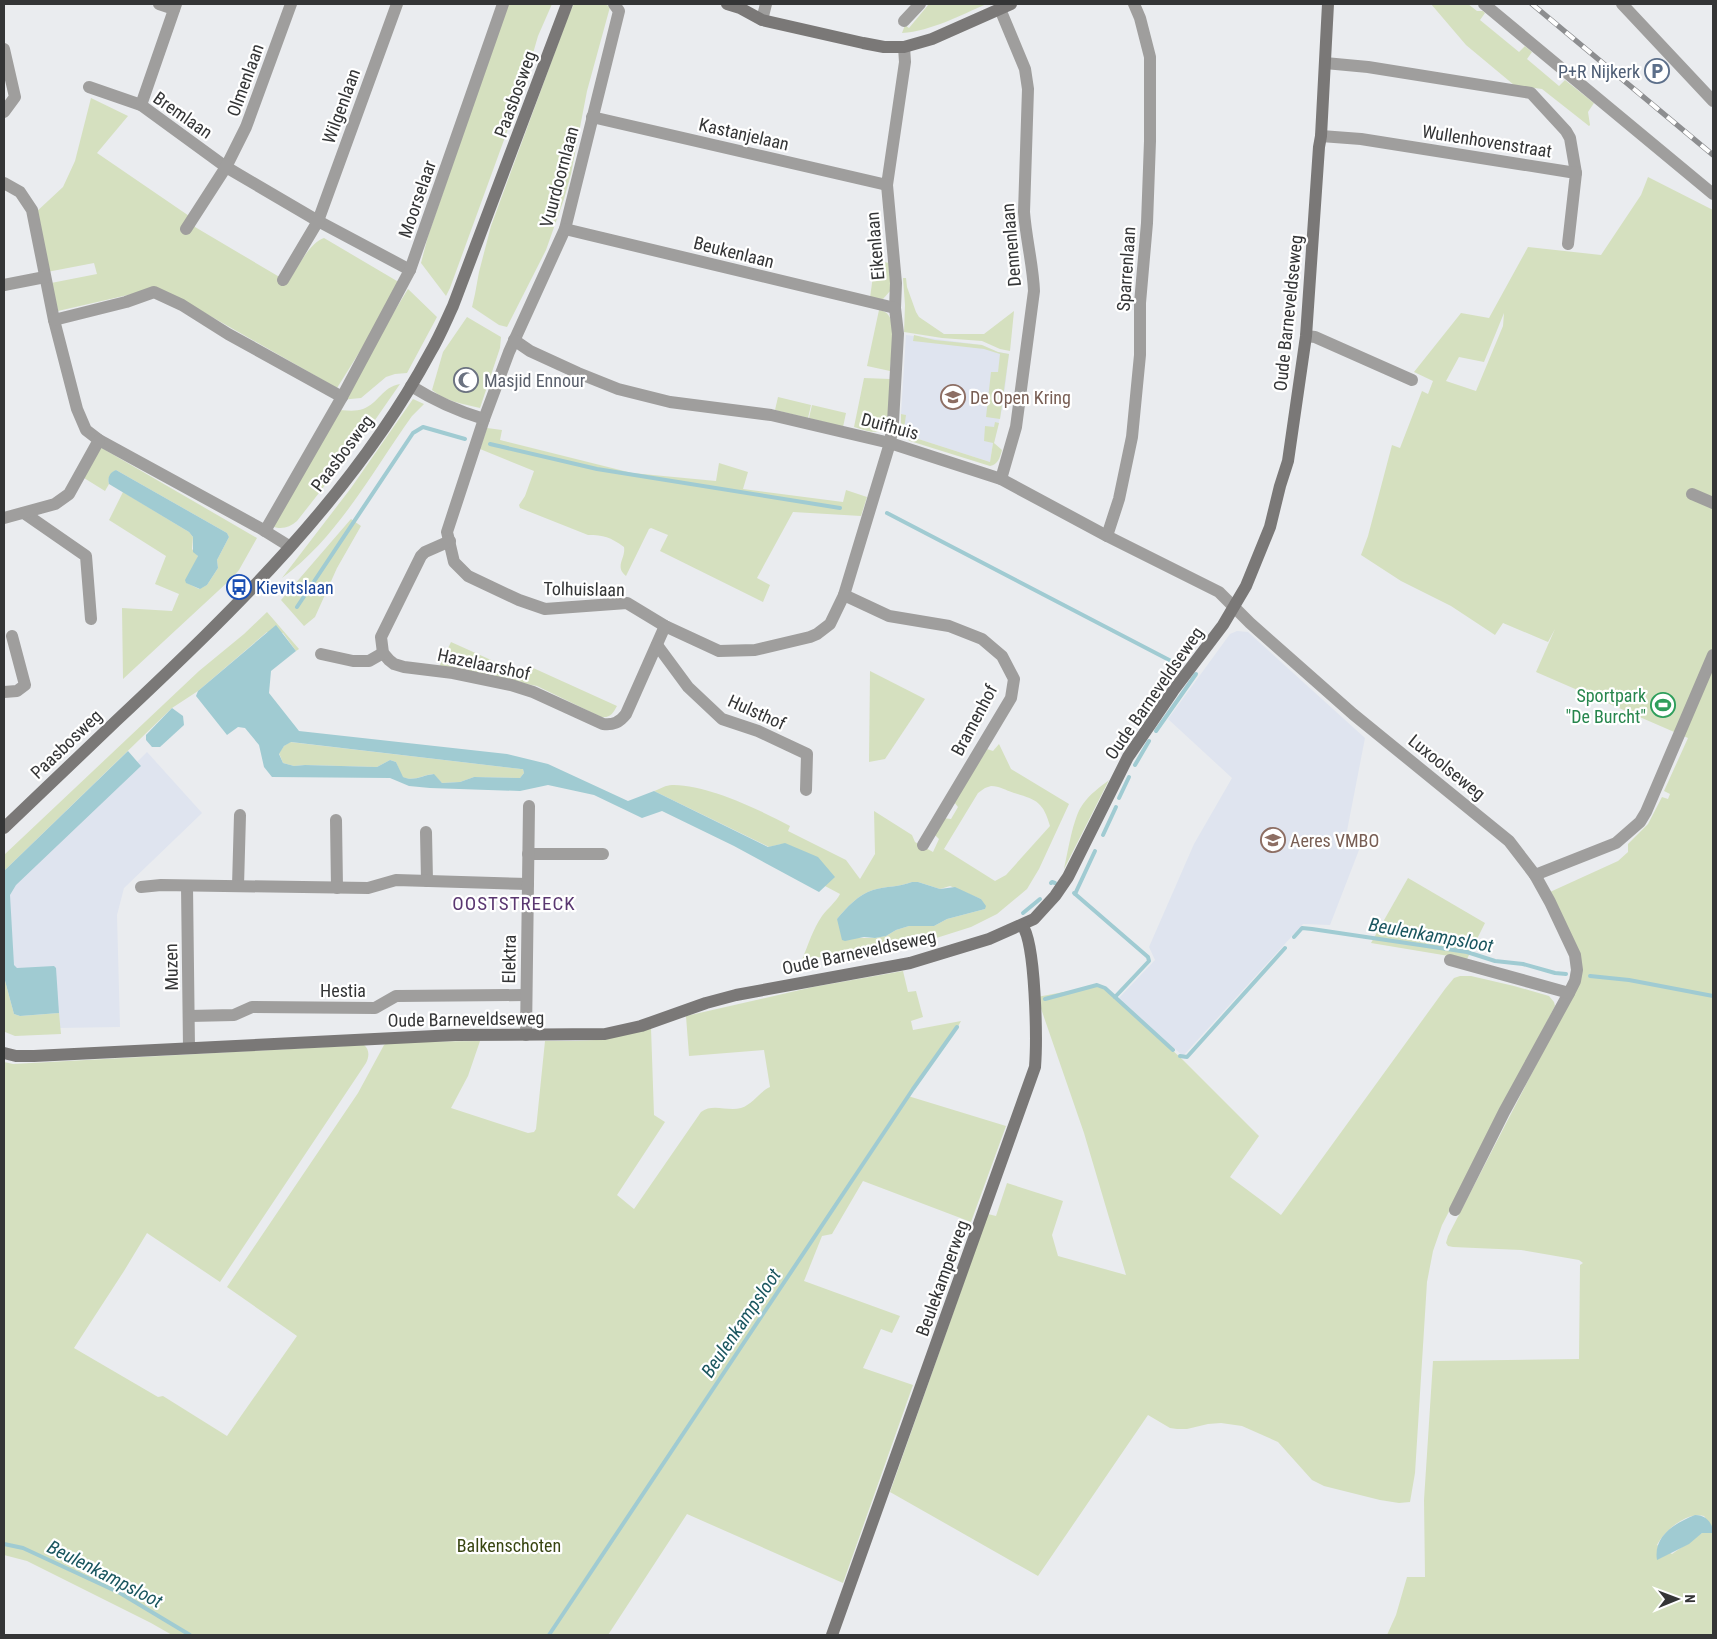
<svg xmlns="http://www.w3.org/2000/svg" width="1717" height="1639" font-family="'Roboto Condensed',sans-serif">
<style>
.built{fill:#dfe4ef}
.green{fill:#d5e0bf;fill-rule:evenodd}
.water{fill:#a0cbd2;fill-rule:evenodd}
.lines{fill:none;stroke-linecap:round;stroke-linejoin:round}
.stream{stroke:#a0cbd2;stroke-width:4}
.street{stroke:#9f9e9d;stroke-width:12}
.secondary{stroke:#7a7877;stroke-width:12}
.rail-casing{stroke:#8d8e90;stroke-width:5.5}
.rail{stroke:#fff;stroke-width:4;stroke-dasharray:11;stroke-linecap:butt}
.labels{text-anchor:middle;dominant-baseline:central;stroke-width:4.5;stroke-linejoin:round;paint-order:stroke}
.service-label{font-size:18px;fill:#4e5e75;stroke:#fff;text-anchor:end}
.street-label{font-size:18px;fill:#343536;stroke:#fff}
.worship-label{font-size:18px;fill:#5b616d;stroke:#fff;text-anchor:start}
.education-label{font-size:18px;fill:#785e54;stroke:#fff;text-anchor:start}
.transit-label{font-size:18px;fill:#164399;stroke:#fff;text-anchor:start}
.leisure-label{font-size:18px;fill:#27864d;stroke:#fff;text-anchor:end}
.park-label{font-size:18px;fill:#384511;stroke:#fff}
.neighbourhood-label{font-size:19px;letter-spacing:1px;fill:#5a3771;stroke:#fff}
.water-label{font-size:19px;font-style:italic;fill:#1a565f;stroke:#fff}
</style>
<rect width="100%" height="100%" fill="#eaecef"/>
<g class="built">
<polygon points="906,335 982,345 998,352 1009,354 1003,405 994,443 993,443 990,462 909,436 904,429 905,415 901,414"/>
<polygon points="1237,631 1248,632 1365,738 1346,836 1359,850 1330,925 1303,924 1183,1056 1118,999 1155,960 1149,947 1194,844 1232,778 1168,719 1230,634"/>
<polygon points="147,752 202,813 124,888 117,915 120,1027 57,1028 54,968 14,971 10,961 9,890"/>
</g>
<g class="green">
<polygon points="508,4 552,4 538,36 523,88 450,288 446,296 421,263 428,236"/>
<polygon points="574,4 605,4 610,7 587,91 571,174 564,199 546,250 507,327 499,325 472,307 475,294 479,272 491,226 569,14"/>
<path d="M929 4H987C960 15 932 31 902 33L905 25 909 28Z"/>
<polygon points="1431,4 1468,4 1477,11 1483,11 1485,13 1480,20 1519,52 1525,46 1532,52 1527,59 1559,86 1565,80 1594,103 1588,112 1590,125 1589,126 1542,89 1514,85 1466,45"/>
<path d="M91 98 128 116 97 153 195 220V227L288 282C296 270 310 242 324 238L402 284 337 388 168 292 154 289 58 311 51 283 97 274 94 263 47 272 34 214 63 187 75 161Z"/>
<path d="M1648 177 1713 210V1529L1704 1516C1687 1511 1664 1531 1657 1545L1672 1554 1702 1533H1713V1635H1387L1396 1615 1407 1577H1425L1424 1500 1433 1361 1579 1359 1580 1265 1583 1263 1579 1260 1521 1250 1453 1247 1448 1246 1446 1243 1448 1236 1580 980 1550 892 1618 861 1628 852V844L1648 824 1662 797 1668 799 1670 794 1664 791 1688 738 1536 672 1555 629 1548 642 1503 623 1495 635 1451 606 1401 581 1361 555 1368 536 1392 445 1400 448 1422 391 1428 394 1433 381 1414 372 1461 313 1489 318 1528 247 1601 255 1641 195ZM1504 313 1503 326 1476 391 1446 381 1459 357 1484 362Z"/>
<polygon points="875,261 890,263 891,290 883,299 870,298"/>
<polygon points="903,278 906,278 907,287 916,312 919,317 944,334 984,334 1014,311 1010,351 1000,349 982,341 942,338 904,332 905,305"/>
<polygon points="408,289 437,317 407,373 395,374 386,377 361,398 340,400"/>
<path d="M879 310C883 311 887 312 889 316 896 325 891 359 890 371L867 366Z"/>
<path d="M467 317 501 337 500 348 480 408C463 404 445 401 432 390L443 352Z"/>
<polygon points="914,335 935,340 982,345 998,352 1009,354 1000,419 986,417 991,372 998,372 1000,354 984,349 913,341"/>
<path d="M864 378 890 379 888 425H886C878 437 865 430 854 427Z"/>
<path d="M400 384 366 433 297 521C289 528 281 530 271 526L335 410C343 410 355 412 363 409 379 403 382 387 400 384Z"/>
<polygon points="778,397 811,405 808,418 775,410"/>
<path d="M413 399 424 404 412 416C372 472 338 537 282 578L351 488Z"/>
<polygon points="812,405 846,413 843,427 809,418"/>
<path d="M901 414 906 415 904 429 909 436 990 462 993 443 984 441 985 426 994 427 995 422 999 423 994 443 1002 450C1000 457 998 465 990 466L910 441 901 435Z"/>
<path d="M487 428 502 430 500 440 632 473 716 481 719 463 748 472 743 489 843 502 846 490 867 497 861 516 793 512 757 578 770 585 763 602 660 551 668 535 651 528 649 529 626 576C614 566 626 559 624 547 610 537 604 535 588 535L520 508 519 505 525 496 534 471 480 449Z"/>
<path d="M100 447 257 538 239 570 231 579 123 679 122 608 172 611 179 594 155 584 166 556 109 520 123 492 189 532 193 537 192 549 198 556 187 583 199 589 207 585 218 568 217 560 229 537 227 533 116 470C111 473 107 477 109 484L105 491 84 478Z"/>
<polygon points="351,519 361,526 337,568 315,617 304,626 281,600"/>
<polygon points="267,612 299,649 296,651 283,633 267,632 198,691 172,708 4,871 4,855 199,671 244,634"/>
<path d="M451 642 527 676 531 667 617 706C613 713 611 718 601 717L537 686 439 667Z"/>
<polygon points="870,671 925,699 885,759 869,762"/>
<path d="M290 742 521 769H523L524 773 520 778 474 777 460 782 442 783 433 774C423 775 413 782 402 777L396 762 390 760 377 767 305 765 294 766 283 763 279 753 284 746Z"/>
<path d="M999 744 1011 769 1069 804 1039 869 1027 889 997 914 971 927 930 940 802 960C808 945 813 929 822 916 828 908 836 902 840 894L825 886 781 844 769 847 654 791C660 789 666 785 672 785 706 784 760 810 790 826L788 831 846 860 860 879 875 854 874 811 912 835 915 842 933 852 939 839 934 834 943 818 951 819 958 807 954 802 987 749 993 751ZM991 786C1000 786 1005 790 1014 793 1037 800 1043 802 1050 826L1006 875 995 881 944 849 978 793 985 788ZM912 882H918L940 889 950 886 981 899 985 909 947 919 934 926H909L896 930 886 936 875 938H856L837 919C846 908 859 894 873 890 886 886 900 887 912 882Z"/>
<path d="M1109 780 1064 869C1068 852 1073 817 1083 804 1090 794 1100 787 1109 780Z"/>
<polygon points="1408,878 1485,923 1467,959 1371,943"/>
<path d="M903 971 908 992 916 991 923 1017 911 1021 913 1030 961 1021 956 1030 908 1096 1006 1126 971 1222 863 1181 832 1234 822 1236 804 1281 900 1316 892 1333 881 1329 863 1368 913 1385 843 1583 687 1514 608 1635H172L151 1623 27 1561 4 1555V1062L13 1064 364 1045C370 1050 369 1057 366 1063L220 1282 147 1233 124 1271 74 1348 158 1397 163 1396 227 1436 297 1336 227 1287 358 1093 384 1045 388 1042 480 1041 468 1076 451 1108 528 1133 534 1132 536 1129 545 1041H575L596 1040 651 1028 654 1115 665 1122 617 1195 634 1209 701 1112C713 1103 728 1112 741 1108 753 1104 759 1092 770 1087L764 1050 689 1056 686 1016 813 987Z"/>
<polygon points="1460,976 1471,976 1514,986 1549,996 1554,1002 1555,1006 1442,1225 1433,1251 1427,1282 1415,1473 1410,1502 1399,1503 1380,1500 1324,1486 1312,1480 1278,1442 1242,1426 1221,1423 1208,1424 1187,1429 1177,1429 1170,1428 1148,1415 1038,1576 890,1492 988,1214 996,1216 1007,1183 1063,1201 1052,1235 1058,1256 1126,1275 1084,1133 1037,997 1101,985 1183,1060 1259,1136 1230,1177 1281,1215 1445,989 1454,978"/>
<polygon points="4,977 14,1014 20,1016 59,1013 61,1034 15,1036 5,1032"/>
</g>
<g class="water">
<path d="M116 470 227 533 229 537 217 560 218 568 207 585 200 589 186 583 185 580 198 556 193 552V537L189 532 109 484C107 478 110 472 116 470Z"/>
<path d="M276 625 296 651 271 671 269 693 299 731 507 754 548 764 628 801 654 791 768 847 785 843 818 857 835 877 819 892 734 846 662 811 642 818 594 795 548 785 520 791 430 788 409 786 390 778 272 777 264 767 259 745 245 728 238 727 227 735 196 696 198 691ZM291 742 521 769H523L524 773 520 778 474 777 460 782 442 783 434 774C423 775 413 782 403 777L396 762 390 760 377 767 305 765 294 766 283 763 279 754 284 746Z"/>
<polygon points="172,708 183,716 184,725 160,747 152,747 146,740 146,735"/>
<polygon points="128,751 141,766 16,885 10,895 14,965 17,968 54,966 56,968 59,1013 20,1016 14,1014 4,977 4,871"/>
<path d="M912 882H918L940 889 955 887 981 899 986 906 985 909 947 919 934 926H909L896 930 886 936 875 938 864 937 845 941 842 940 837 919C846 908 859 894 873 890 886 886 900 887 912 882Z"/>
<path d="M1695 1515C1706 1515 1713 1523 1713 1533H1702L1689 1544 1657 1560C1653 1536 1675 1523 1695 1515Z"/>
</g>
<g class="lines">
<g class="stream">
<polyline points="490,444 597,469 840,508"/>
<polyline points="887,513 1173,662"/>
<polyline points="297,607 413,433 423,427 465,439"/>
<polyline points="1156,731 1196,674"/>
<polyline points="1135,765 1149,741"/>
<polyline points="1119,798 1129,777"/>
<polyline points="1103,835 1116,807"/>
<polyline points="1051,883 1052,882 1055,883"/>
<polyline points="1074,893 1148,957 1149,961 1115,997"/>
<polyline points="1075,894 1095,851"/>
<polyline points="1023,913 1040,899"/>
<polyline points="1294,937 1302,928 1312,929 1467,952 1495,961 1523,964 1555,973 1566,974"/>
<polyline points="1590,976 1629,980 1713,996"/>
<polyline points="1045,999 1097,985 1105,988 1173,1050"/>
<polyline points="1180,1056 1187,1057 1285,948"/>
<polyline points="4,1544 23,1548 120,1593 190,1635"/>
<polyline points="549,1635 913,1089 957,1027"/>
</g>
<g class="street">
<polyline points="159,4 174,9"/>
<polyline points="614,4 619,11 565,229 509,352 484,419 447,532 454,562 468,576 519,600 545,609 627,603 665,626 719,651 755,650 810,637 817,634 830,624 844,595 890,443 893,422 898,334 895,308 896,283 887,185 905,62 904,47"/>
<polyline points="1484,4 1713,194"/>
<polyline points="1622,4 1713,101"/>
<path d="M1000 9 1025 69 1028 89 1024 212C1026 239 1033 265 1034 291L1016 427 1001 479"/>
<polyline points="762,20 766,4"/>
<polyline points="904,21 920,4"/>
<polyline points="4,49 15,97 4,112"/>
<polyline points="1325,63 1368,67 1531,93 1566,131 1570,138 1576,173"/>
<polyline points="89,87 141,105 226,167 318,221 410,270"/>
<polyline points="141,105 176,4"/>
<polyline points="592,117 887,185"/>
<polyline points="1321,136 1361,139 1576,173 1568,244"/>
<polyline points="4,183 20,192 32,210 54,320 77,409 86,430 99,440 260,528 289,546"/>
<polyline points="186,229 226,167 246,127 291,4"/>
<polyline points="565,229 895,308"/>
<polyline points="283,280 318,221 397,4"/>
<polyline points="4,285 45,277"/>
<polyline points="54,320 126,302 154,292 182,305 228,334 342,397"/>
<polyline points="1306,336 1315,337 1412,380"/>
<polyline points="514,340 530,351 578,373 618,389 670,402 771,415 890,443 1001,479 1107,536 1219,592 1250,623 1353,714 1509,841 1535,875 1550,902 1575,955 1577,970 1575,981 1569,993 1504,1112 1455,1210"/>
<path d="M411 386C435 401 457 411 484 419"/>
<polyline points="1692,494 1713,503"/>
<polyline points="24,513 86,556 91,619"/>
<polyline points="4,518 55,504 69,494 99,440"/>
<polyline points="265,531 342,397 410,270 503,4"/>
<polyline points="1107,536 1119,499 1132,437 1140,355 1140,303 1147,223 1150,141 1150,57 1140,18 1134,4"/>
<path d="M450 541 425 552 421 556 381 637 383 653 389 660 394 664 404 667 453 673 511 685 533 692 603 724C613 725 619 723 626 714L665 626"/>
<polyline points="844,595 889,616 949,626 982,639 1002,656 1014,679 1011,698 923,845"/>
<polyline points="657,645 688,687 722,719 758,731 807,754 806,790"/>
<polyline points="321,654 353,661 369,661 383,653"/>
<polyline points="4,692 17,691 25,685 12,636"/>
<polyline points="336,820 337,888"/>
<polyline points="426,832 427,881"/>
<polyline points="528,854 603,854"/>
<polyline points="1535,875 1616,843 1640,822 1646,812 1713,655"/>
<polyline points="187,886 189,1048"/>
<polyline points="238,886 240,815"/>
<polyline points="141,887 161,885 368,888 396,880 528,884"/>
<polyline points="1450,960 1569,993"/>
<polyline points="189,1016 234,1015 252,1007 375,1008 396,996 526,995"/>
<polyline points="526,1035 529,806"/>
</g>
<g class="secondary">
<polyline points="727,4 740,8 762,20 863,43 884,47 904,47 932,39 1011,4"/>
<path d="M4 828C42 792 79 756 116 721 233 611 353 496 430 353 439 338 446 321 453 306L567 4"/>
<polyline points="4,1053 16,1056 34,1056 455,1035 605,1034 641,1026 706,1003 736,995 910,963 989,939 1034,919 1055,896 1068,877 1128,757 1173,691 1223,625 1246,586 1270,527 1280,486 1288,461 1306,336 1319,147 1321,136 1328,4"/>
<path d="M832 1635 1035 1067C1037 1041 1036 943 1022 925"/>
</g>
<defs>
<polyline id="rail" points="1532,4 1713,155"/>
</defs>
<use href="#rail" class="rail-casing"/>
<use href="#rail" class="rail"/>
</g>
<defs>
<symbol id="parking-ring" viewBox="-11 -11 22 22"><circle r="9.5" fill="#fff" stroke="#5c6f8a" stroke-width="1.5"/><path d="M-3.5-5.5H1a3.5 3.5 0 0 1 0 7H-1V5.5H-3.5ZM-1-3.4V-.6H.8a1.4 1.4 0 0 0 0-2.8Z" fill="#5c6f8a"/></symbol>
<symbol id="mosque-ring" viewBox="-11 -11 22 22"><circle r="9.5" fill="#fff" stroke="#6b7280" stroke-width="1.5"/><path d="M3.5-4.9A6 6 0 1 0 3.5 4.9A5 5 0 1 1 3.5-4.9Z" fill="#6b7280"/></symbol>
<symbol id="school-ring" viewBox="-11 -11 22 22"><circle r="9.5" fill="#fff" stroke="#8d6e63" stroke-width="1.5"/><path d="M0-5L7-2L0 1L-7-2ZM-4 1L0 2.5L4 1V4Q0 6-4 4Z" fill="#8d6e63"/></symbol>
<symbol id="bus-ring" viewBox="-11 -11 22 22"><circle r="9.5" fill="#fff" stroke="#1a4fb4" stroke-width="1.5"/><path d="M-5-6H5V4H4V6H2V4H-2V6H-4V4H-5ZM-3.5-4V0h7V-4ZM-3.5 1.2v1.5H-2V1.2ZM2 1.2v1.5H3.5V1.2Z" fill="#1a4fb4"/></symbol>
<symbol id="stadium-ring" viewBox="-11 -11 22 22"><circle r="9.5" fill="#fff" stroke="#2e9e5b" stroke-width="1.5"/><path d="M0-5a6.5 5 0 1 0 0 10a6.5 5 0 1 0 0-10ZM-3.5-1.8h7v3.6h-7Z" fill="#2e9e5b"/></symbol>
</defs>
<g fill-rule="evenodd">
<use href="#parking-ring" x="1643" y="57" width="28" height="28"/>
<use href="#mosque-ring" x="452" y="366" width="28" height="28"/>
<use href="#school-ring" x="939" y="383" width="28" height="28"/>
<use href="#bus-ring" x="225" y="573" width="28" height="28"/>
<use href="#stadium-ring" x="1649" y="691" width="28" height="28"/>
<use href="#school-ring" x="1259" y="826" width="28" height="28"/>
</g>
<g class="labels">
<g class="service-label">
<text x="1640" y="71">P+R Nijkerk</text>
</g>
<g class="street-label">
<text transform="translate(245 80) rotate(-70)">Olmenlaan</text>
<text transform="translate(515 94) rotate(-70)">Paasbosweg</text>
<text transform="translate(341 106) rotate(-70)">Wilgenlaan</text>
<text transform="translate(183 115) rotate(35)">Bremlaan</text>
<text transform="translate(744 134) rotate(13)">Kastanjelaan</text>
<text transform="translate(1487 141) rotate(9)">Wullenhovenstraat</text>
<text transform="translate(559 177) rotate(-75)">Vuurdoornlaan</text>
<text transform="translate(417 199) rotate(-71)">Moorselaar</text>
<text transform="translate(1011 245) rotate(-95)">Dennenlaan</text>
<text transform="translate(875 246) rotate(-95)">Eikenlaan</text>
<text transform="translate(734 252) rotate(14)">Beukenlaan</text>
<text transform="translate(1126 269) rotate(-86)">Sparrenlaan</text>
<text transform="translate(1288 313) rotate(-84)">Oude Barneveldseweg</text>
<text transform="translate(890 426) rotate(15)">Duifhuis</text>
<text transform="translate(342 453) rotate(-53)">Paasbosweg</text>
<text transform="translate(584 589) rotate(1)">Tolhuislaan</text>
<text transform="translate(484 664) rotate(12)">Hazelaarshof</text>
<text transform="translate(1154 693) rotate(-55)">Oude Barneveldseweg</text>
<text transform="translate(757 712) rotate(24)">Hulsthof</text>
<text transform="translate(974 720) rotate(-62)">Bramenhof</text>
<text transform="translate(66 744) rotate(-44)">Paasbosweg</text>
<text transform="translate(1447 767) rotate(39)">Luxoolseweg</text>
<text transform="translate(859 952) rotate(-12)">Oude Barneveldseweg</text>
<text transform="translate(509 959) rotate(-89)">Elektra</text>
<text transform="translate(171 967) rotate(-91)">Muzen</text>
<text x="343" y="990">Hestia</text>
<text transform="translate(466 1019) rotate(-1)">Oude Barneveldseweg</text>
<text transform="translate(942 1278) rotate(-70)">Beulekamperweg</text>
</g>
<g class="worship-label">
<text x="484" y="380">Masjid Ennour</text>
</g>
<g class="education-label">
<text x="970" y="397">De Open Kring</text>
<text x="1290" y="840">Aeres VMBO</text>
</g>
<g class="transit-label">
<text x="256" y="587">Kievitslaan</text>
</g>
<g class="leisure-label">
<text x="1646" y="695">Sportpark<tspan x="1646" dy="21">"De Burcht"</tspan></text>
</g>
<g class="park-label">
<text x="509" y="1545">Balkenschoten</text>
</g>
<g class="neighbourhood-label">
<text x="514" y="903">OOSTSTREECK</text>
</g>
<g class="water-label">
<text transform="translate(1431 935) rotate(10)">Beulenkampsloot</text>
<text transform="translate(741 1323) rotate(-56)">Beulenkampsloot</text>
<text transform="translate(105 1574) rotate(27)">Beulenkampsloot</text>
</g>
</g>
<rect width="1717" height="1639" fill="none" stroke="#343536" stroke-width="10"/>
<g transform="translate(1677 1599) rotate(89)" stroke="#ffffff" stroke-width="4" paint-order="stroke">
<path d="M0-4L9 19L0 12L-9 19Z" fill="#343536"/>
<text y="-8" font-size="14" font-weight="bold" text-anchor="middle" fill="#343536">N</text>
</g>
</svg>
